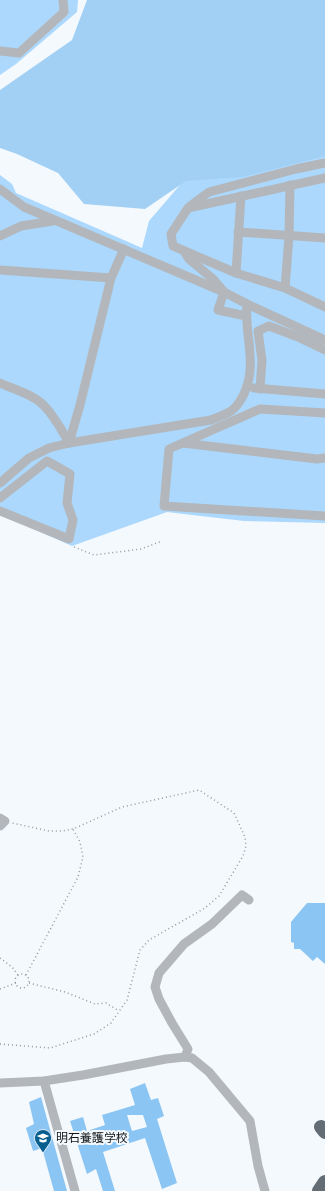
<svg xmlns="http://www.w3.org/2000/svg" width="325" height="1191" font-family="'Times New Roman','Noto Sans JP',serif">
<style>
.green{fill:#abd8fc}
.forest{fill:#a2d0f5}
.building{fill:#8bc5f3;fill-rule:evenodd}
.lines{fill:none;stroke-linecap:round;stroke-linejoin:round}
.path{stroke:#94999c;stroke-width:1.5;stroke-dasharray:1 3;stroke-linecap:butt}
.minor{stroke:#b3b7bb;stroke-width:9}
.highway{stroke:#646d74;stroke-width:14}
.labels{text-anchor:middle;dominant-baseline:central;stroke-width:4;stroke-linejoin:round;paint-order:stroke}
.poi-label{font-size:12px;fill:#121618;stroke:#f4f9fe;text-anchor:start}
</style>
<rect width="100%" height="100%" fill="#f4f9fe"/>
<g class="green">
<polygon points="0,0 78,0 77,12 16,64 0,75"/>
<polygon points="325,143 325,523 244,521 167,512 72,546 0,514 0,175 12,184 16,193 142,248 149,221 185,179"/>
</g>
<polygon class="forest" points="87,0 325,0 325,156 242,177 186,181 145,209 84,204 58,173 17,154 0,148 0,90 72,40"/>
<g class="building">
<polygon points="307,903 325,903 325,964 317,957 313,961 300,949 294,949 294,943 291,942 291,922"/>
<path d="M145 1083 151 1100 158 1098 164 1116 157 1119 177 1183 162 1189 145 1138 103 1152 115 1191H103L96 1169 87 1174 70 1121 83 1117 87 1131 105 1125 102 1115 135 1105 130 1089ZM127 1115H143L147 1127 132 1131Z"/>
<polygon points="41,1097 67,1191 54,1191 42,1148 33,1151 26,1128 34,1124 29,1102"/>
</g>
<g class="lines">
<g class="path">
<polyline points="74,547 94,555 141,549 162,541"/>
<polyline points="0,958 12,967 18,975"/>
<circle cx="22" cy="981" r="7"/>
<polyline points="26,975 78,877 83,857 80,842 73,829"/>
<polyline points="29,983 65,992 95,1004 106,1003 119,1011"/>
<polyline points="0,989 16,983"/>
<polyline points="0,1044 50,1048 94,1034 111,1023 127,1000 140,950 149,940 205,908 219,896 243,856 246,846 245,837 234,813 199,790 122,807 73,829 62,831 49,831 12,823"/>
</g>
<g class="minor">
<polyline points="0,51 19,53 64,12 63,0"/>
<polyline points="325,178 188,208 171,234 173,246 236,273 285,288 325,307"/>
<polyline points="0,189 24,207 224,292 247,304 325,340"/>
<polyline points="190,206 209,192 296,169 325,163"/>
<polyline points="238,232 325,238"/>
<polyline points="0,236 21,226 53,221"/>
<polyline points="184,251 189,259 213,279 224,292 218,310 246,316"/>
<polyline points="0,270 111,278"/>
<polyline points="236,273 241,196"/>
<polyline points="285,288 289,236 290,185"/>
<path d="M0 383C13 389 29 393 40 402 50 410 63 432 69 443"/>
<polyline points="254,388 325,394"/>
<polyline points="260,389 262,360 258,331 269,326 298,337 325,350"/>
<polyline points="325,413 260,409 169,449 164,506 325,516"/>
<polyline points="69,443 80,405 111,278 124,249"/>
<polyline points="183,443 317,459 325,458"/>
<path d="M0 483 29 458 49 448 69 443 211 420C218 417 225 415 231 411 237 407 241 400 244 394 258 363 244 335 247 304"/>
<polyline points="0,498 47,461 70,474 67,503 73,520 69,539 0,511"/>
<polyline points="0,818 5,821 0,826"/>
<polyline points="185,1057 188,1049 172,1023 159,999 155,987 159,973 184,944 212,924 242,895 249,900"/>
<polyline points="44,1081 75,1191"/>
<polyline points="0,1083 44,1081 83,1075 166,1059 185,1057 192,1058 209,1072 250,1121 258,1166 265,1191"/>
</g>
<g class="highway">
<polyline points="321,1127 325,1132"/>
<polyline points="319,1191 325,1182"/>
</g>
</g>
<defs>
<symbol id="school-pin" viewBox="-11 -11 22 30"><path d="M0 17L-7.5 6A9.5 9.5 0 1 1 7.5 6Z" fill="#075d8e" stroke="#f4f9fe"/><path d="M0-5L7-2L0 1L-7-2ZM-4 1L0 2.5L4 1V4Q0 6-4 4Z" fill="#fff"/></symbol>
</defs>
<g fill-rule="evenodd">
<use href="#school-pin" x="33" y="1128" width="20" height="27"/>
</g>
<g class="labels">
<g class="poi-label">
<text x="56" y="1138">明石養護学校</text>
</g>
</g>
</svg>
